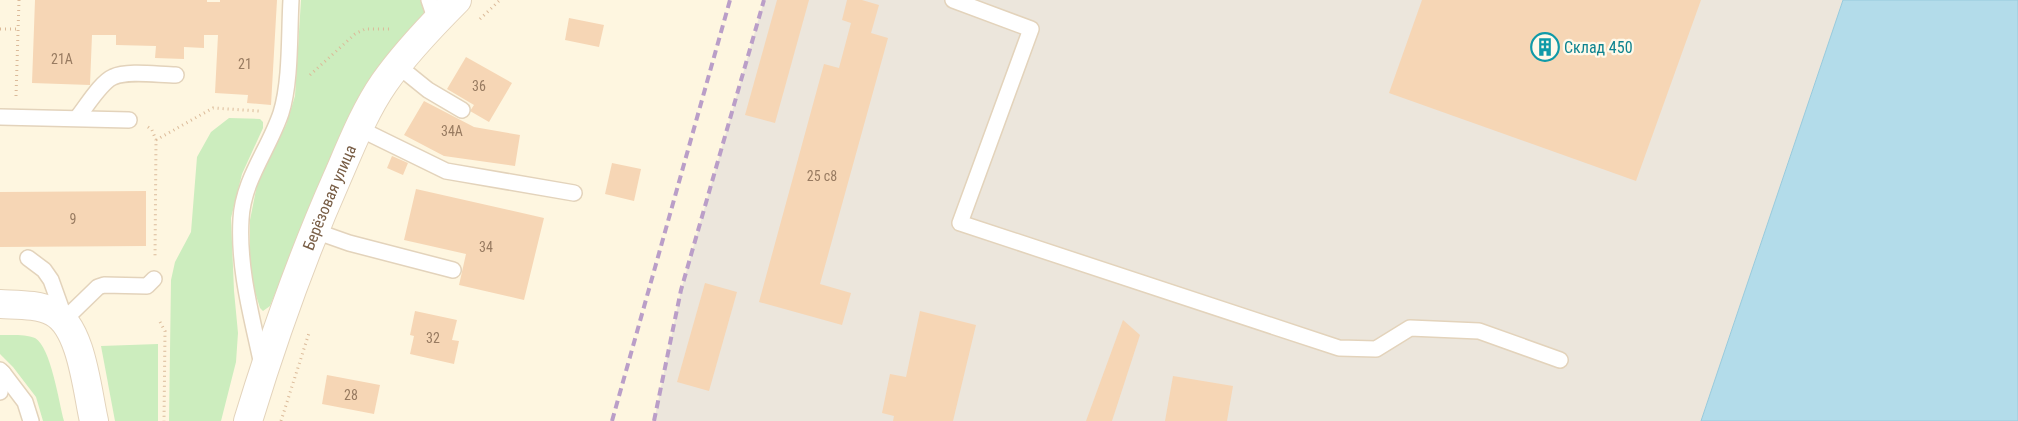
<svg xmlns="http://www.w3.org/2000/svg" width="2018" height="421" font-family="'Roboto Condensed',sans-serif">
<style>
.industrial{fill:#ece6dc}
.green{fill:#ccedbe}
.water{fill:#b3dcea;stroke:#98cadc}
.building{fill:#f6d6b5}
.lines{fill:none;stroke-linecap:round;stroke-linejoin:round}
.lane-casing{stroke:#e3d3bb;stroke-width:18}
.street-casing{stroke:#e3d3bb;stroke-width:30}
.path{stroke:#dbba99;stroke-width:3;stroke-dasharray:1 4;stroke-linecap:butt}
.lane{stroke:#fff;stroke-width:15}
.street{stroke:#fff;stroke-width:28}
.rail{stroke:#ba9ec8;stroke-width:4;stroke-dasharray:8 5;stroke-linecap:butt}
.labels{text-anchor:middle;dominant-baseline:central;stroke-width:4.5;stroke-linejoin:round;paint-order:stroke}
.number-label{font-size:14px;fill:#987b61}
.culture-label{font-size:16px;fill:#0d838f;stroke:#fff9e9;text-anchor:start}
.street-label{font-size:16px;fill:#785d45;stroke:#fff9e9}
</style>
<rect width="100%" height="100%" fill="#fef6e0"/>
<polygon class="industrial" points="764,0 1843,0 1701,421 654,421 681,290"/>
<g class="green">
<polygon points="301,0 421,0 425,12 372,76 358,99 319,187 270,306 263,311 260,308 254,289 250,260 250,220 258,180 286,125 295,96"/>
<polygon points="229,118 260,119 263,122 263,128 242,174 231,218 234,291 238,333 236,362 221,421 169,421 171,280 175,262 191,232 197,157 211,132"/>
<path d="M0 335C10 335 26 334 35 338 51 347 59 403 64 421H43L36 397 13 367 0 354Z"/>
<polygon points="158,344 158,421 115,421 101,346"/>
</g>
<polygon class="water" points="1843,0 2018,0 2018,421 1701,421"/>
<g class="building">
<polygon points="35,0 207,0 207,2 220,2 220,0 277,0 271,105 247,103 248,95 215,93 218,35 204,35 204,48 184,47 184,59 155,58 156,46 116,45 116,35 92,35 90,85 32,83"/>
<polygon points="777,0 809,0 775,123 745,115"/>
<polygon points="847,0 862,0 879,5 871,33 888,38 820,284 851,293 842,325 759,302 824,64 839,68 851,23 842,20"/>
<polygon points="1422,0 1701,0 1636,181 1389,93"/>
<polygon points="569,18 604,25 599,47 565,40"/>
<polygon points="466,57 512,83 489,122 470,111 474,105 447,89"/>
<polygon points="424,101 474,127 520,135 515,166 444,156 404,135"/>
<polygon points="392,156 408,163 403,175 387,168"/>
<polygon points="612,163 641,169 634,201 605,194"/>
<polygon points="416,189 544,218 524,300 459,285 466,254 404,240"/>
<polygon points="146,191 146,246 0,247 0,192"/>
<polygon points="705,283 737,292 709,391 677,382"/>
<polygon points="415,311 457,320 452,340 459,341 454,364 410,354 414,336 410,335"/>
<polygon points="920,311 976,325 953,421 893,421 894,416 882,413 890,374 906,377"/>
<polygon points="1123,320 1140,335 1112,421 1086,421"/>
<polygon points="327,375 380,385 374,414 322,404"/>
<polygon points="1173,376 1233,386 1227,421 1165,421"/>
</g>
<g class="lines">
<defs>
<g id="lane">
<polyline points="429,0 436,21"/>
<polyline points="953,0 1031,29 960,223 1339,348 1376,349 1410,328 1479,331 1560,360"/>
<polyline points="397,65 428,90 462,110"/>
<polyline points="0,117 129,120"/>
<path d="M77 118C86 107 101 82 113 77 128 70 159 75 176 75"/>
<polyline points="358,128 446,171 574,193"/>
<polyline points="315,231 349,243 453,270"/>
<polyline points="28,258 44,270 51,280 65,319 98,287 104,285 147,286 154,279"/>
<path d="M262 365C252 317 238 269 241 219 243 180 269 149 281 113 291 81 289 35 291 0"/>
<polyline points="0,370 3,373 0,392"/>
<polyline points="3,373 25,402 31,421"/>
</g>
<g id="street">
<path d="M0 304C17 305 38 304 53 312 82 327 87 391 94 421"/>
<path id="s1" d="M248 421C273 339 302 257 337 178 351 146 364 112 384 83 405 53 431 26 457 0"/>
</g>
</defs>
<use href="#lane" class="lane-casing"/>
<use href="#street" class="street-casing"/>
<g class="path">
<polyline points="480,19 500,0"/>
<polyline points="0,29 18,29"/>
<polyline points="310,75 355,34 365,29 392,29"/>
<polyline points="16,96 19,0"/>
<polyline points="148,127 152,130 156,140 155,258"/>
<polyline points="156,140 213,108 259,111"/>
<polyline points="160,322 165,331 164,421"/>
<polyline points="281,421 309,333"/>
</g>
<use href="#lane" class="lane"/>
<use href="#street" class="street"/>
<g class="rail">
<polyline points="612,421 730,0"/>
<polyline points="654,421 681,290 764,0"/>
</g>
</g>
<defs>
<symbol id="building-ring" viewBox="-11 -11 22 22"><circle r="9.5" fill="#fff9e9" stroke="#0f9aa8" stroke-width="1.5"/><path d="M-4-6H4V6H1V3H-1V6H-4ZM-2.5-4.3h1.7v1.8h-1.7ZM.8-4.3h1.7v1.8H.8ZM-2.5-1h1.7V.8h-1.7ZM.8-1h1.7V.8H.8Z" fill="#0f9aa8"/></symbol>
</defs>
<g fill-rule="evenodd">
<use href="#building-ring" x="1529" y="31" width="32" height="32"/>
</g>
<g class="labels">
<g class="number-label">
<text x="62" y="59">21А</text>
<text x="245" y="64">21</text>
<text x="479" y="86">36</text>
<text x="452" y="131">34А</text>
<text x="822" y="176">25 с8</text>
<text x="73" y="219">9</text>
<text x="486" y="247">34</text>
<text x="433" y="338">32</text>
<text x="351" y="395">28</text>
</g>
<g class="culture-label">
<text x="1564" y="47">Склад 450</text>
</g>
<g class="street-label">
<text stroke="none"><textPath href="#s1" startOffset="238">Берёзовая улица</textPath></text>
</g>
</g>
</svg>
